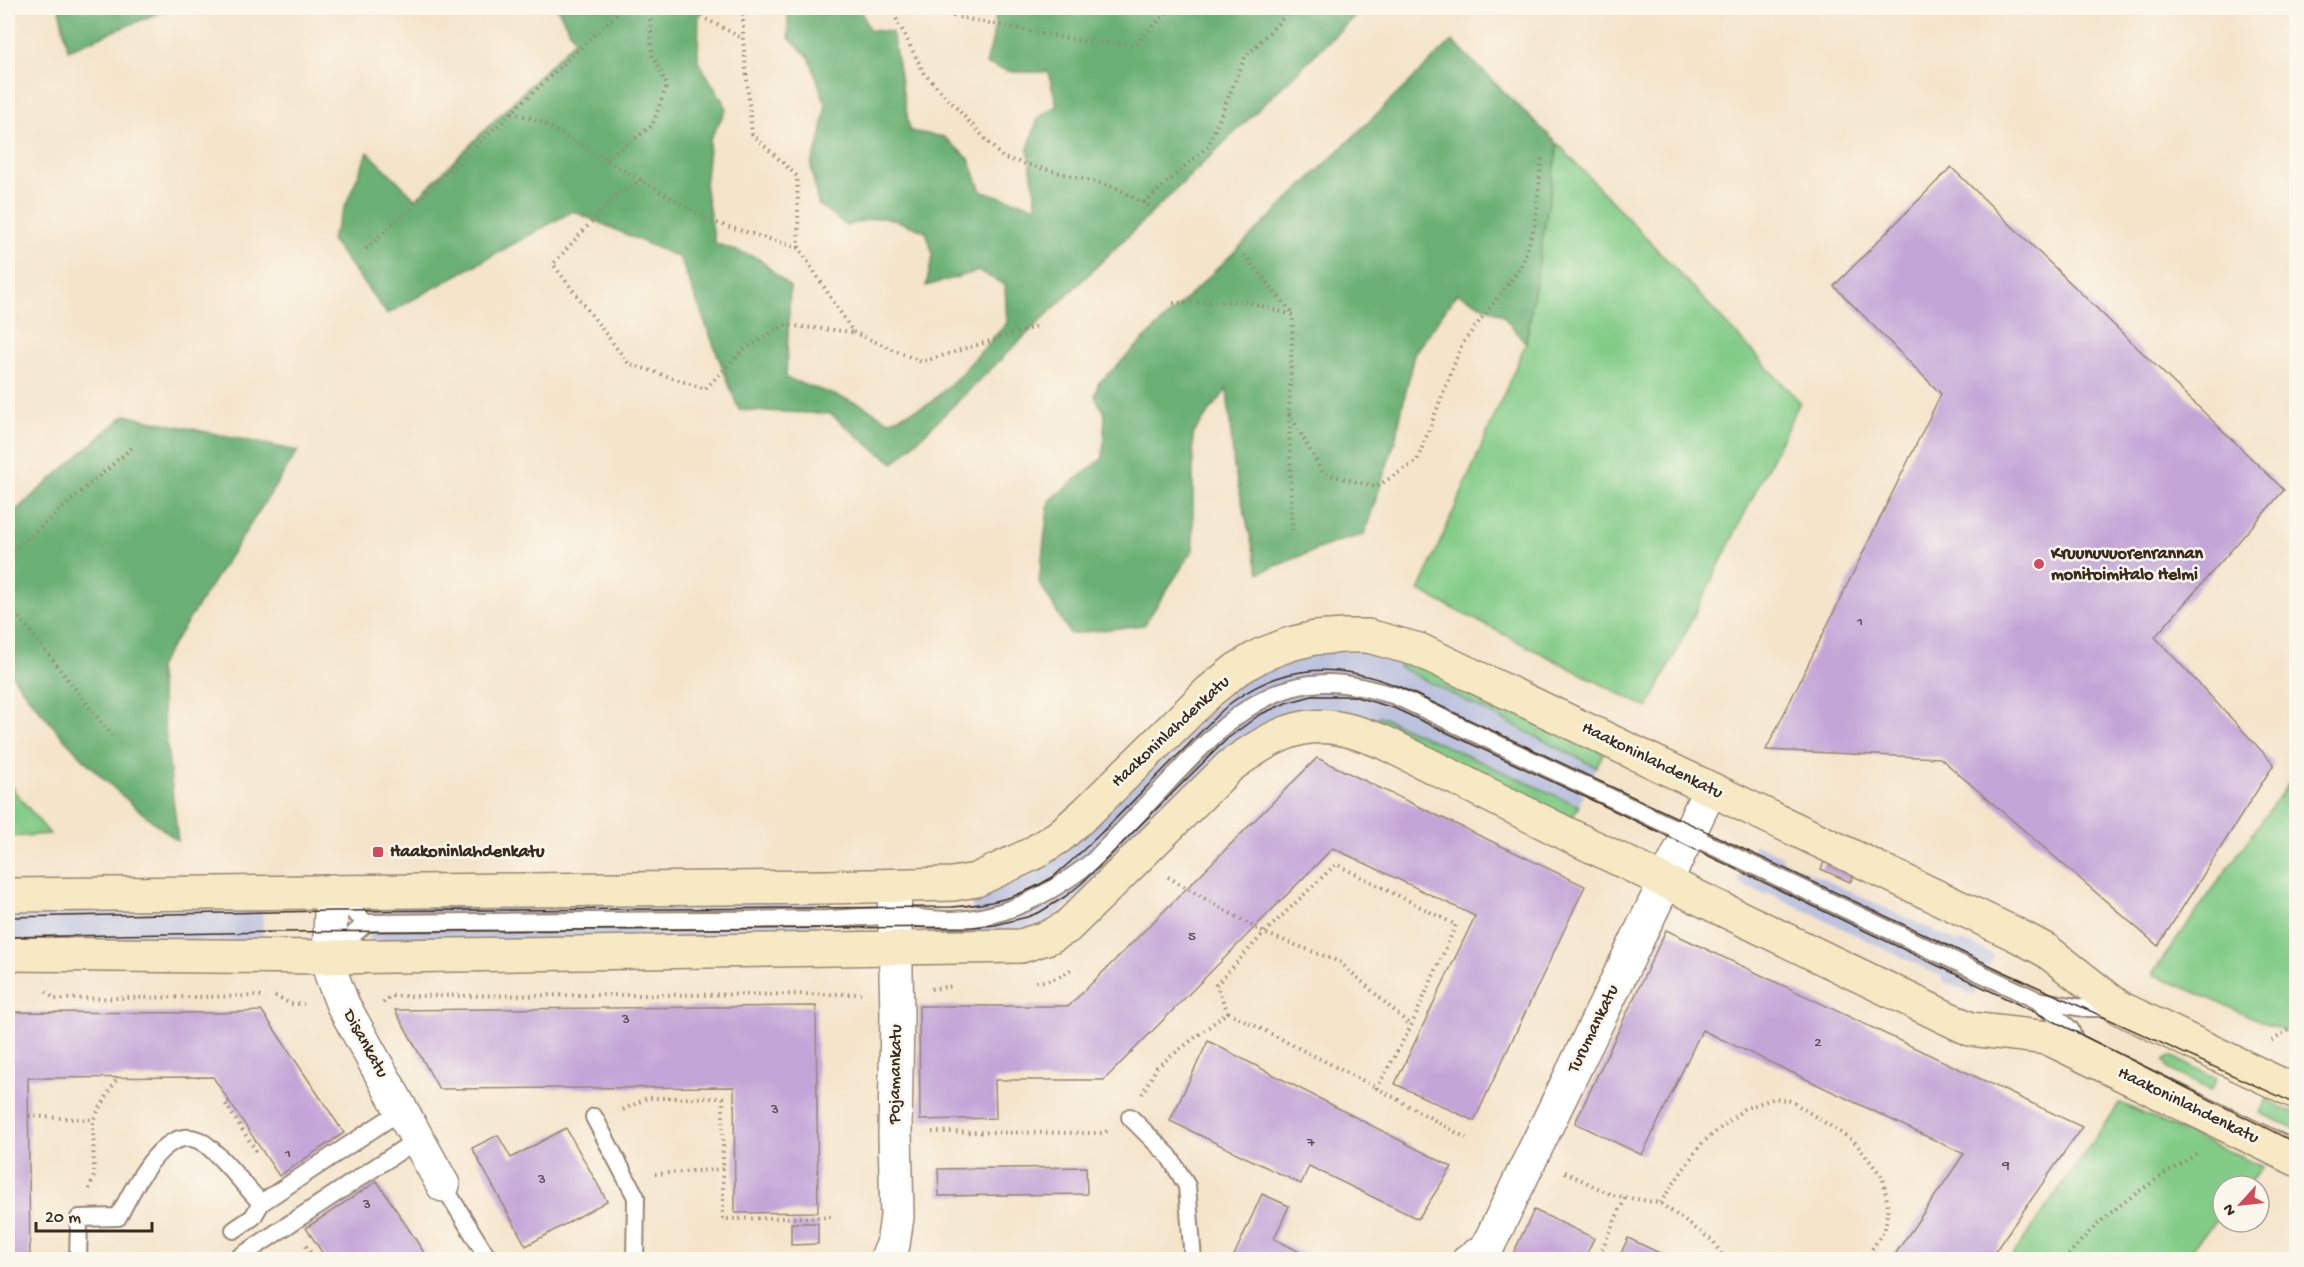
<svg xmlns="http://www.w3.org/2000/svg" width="2304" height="1267" font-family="'Gochi Hand',sans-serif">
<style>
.industrial{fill:#bdc3de}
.green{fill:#83cc88;stroke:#5f7b53;stroke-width:1.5}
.forest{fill:#6ab074;stroke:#526d49;stroke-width:1.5}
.building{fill:#c3a6d7}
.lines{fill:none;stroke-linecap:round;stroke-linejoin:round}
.lane-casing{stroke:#988774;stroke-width:20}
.street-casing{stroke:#988774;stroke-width:36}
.secondary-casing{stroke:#988774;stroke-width:36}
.path{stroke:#988774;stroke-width:4;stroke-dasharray:1.5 4.5;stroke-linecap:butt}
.lane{stroke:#fff;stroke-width:16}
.street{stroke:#fff;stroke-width:33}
.secondary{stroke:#f7e9c3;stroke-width:33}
.tram{stroke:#3b2a1e;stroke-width:1.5}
.poi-dot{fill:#d1495b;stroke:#fbf7ec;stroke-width:2}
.labels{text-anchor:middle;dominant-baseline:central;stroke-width:5;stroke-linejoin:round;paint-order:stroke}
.number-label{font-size:15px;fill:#5d494c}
.poi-label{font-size:18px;font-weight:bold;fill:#3b2a1e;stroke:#fbf7ec;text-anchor:start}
.street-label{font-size:18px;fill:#3b2a1e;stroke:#fbf7ec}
</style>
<rect width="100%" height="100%" fill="#fbf7ec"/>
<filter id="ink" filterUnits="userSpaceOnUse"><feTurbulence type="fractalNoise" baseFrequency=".0167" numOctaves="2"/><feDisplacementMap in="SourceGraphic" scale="12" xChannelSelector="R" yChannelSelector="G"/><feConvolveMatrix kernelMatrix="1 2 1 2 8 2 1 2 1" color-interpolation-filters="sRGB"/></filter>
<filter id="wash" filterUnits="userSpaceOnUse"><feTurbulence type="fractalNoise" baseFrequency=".008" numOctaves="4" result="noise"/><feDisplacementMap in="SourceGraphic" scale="24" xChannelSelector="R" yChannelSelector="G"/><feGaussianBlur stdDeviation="1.35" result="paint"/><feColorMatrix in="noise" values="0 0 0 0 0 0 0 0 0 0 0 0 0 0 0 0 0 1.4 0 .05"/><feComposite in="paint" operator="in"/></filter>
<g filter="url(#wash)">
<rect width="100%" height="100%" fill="#f4e4ca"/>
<g class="industrial">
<polygon points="1371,650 1404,658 1399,667 1596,767 1579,806 1379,716 1374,723 1318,712 1108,872 1042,927 973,939 972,894 1001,887 1033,872 1062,852 1247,677 1286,661 1325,651"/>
<polygon points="1755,844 1782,856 1783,860 1958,942 1964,941 1994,955 1974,995 1943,981 1941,976 1769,893 1764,895 1737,883"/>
<polygon points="816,897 817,939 369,941 369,901"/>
<polygon points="262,902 263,940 8,947 8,905"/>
</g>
<g class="green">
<polygon points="1558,144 1800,402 1648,708 1419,591 1526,343"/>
<polygon points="1404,658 1604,752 1596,767 1399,667"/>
<polygon points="1379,716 1579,806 1571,820 1374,723"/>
<polygon points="2296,773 2296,1036 2152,974"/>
<polygon points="8,778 15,792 50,834 8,837"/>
<polygon points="2170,1056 2217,1078 2211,1091 2168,1069 2164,1061"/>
<polygon points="2266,1099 2296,1114 2296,1129 2260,1113"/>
<polygon points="2120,1103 2263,1167 2246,1186 2223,1186 2223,1213 2182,1259 2010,1259"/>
</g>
<g class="forest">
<polygon points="59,8 171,8 68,50"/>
<path d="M557 8H699L698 61 727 108 710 139 705 186 715 243 759 259 790 287 786 378 860 404 889 421 929 404 956 379 1007 323 1005 285 979 271 926 286 933 255 926 232C890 218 885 212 847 226L818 204 811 165 820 140 826 105 809 57 789 38 787 8H860L869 30 892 32 910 131 944 137 969 159 981 191 1037 207 1028 149 1038 118 1057 105 1048 72H1012L986 64 992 42 997 8H1363L894 463 872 448 831 414 739 410 680 258 573 211 387 314 331 240 368 152 416 199 575 40Z"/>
<polygon points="1452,41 1558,144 1526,343 1502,315 1457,293 1414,354 1395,441 1364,535 1333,543 1259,573 1234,468 1227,389 1193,433 1193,550 1144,625 1070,634 1039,582 1049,501 1103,458 1105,414 1095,397 1098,384"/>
<path d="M125 415 298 451 158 667 178 841C130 805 86 765 47 719 33 702 19 687 8 668V517Z"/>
</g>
<g id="blocks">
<g class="building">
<polygon points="1951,167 2284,490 2155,637 2274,764 2158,946 1940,758 1766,750 1941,394 1834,286"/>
<polygon points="1317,758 1585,886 1474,1121 1395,1084 1475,916 1333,848 1104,1080 995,1080 996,1118 920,1120 919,1006 1069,1006"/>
<polygon points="1825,860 1854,873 1850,882 1821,869"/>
<polygon points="1666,930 2082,1127 1989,1260 1891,1260 1964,1154 1702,1030 1642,1155 1575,1123"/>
<polygon points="816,1006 818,1212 735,1213 734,1087 439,1089 395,1010"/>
<polygon points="262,1011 344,1133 279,1176 213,1077 28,1078 30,1260 8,1260 8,1012 215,1013"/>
<polygon points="1208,1041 1452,1167 1418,1219 1309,1166 1301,1184 1170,1121"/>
<polygon points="566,1128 607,1201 526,1246 472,1148 498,1135 511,1158"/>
<polygon points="1086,1167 1087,1194 939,1196 938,1169"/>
<polygon points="377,1181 429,1260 327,1260 306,1228"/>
<polygon points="1262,1194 1289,1206 1274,1239 1316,1260 1232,1260"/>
<polygon points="1534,1210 1594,1238 1584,1260 1511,1258"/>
<polygon points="791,1223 818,1223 818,1244 791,1245"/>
<polygon points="1628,1238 1674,1260 1618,1260"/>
</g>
</g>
</g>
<g filter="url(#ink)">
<use href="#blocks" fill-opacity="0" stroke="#988774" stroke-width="1.5"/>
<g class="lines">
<defs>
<g id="lane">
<polyline points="334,893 366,923"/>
<path d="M331 955 366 923 827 919C850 918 873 916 896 916 915 917 933 920 952 920 1005 919 1054 892 1094 860 1120 833 1145 807 1170 780 1212 736 1258 684 1324 683 1348 682 1373 690 1396 696L2037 1000 2070 1029 2079 1051"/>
<polyline points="2038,1000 2082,1008 2113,1008"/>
<polyline points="594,1117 636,1197 635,1260"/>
<polyline points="1130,1117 1169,1156 1187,1186 1193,1260"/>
<polyline points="443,1185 489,1260"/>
<polyline points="234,1230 253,1217 261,1203 402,1110"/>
<path d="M78 1260 79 1218 118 1217C134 1189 168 1110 210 1148 228 1164 244 1185 261 1203"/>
<polyline points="235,1260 418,1139"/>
</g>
<g id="street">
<polyline points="332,891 329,957 331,974 343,1005 443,1185"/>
<polyline points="886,1260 893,1245 897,1217 895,1132 897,1015 894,886"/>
<polyline points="1469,1260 1486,1250 1710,790"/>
</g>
<g id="secondary">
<polyline points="8,895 826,887 953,884 976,880 1032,854 1060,836 1087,812 1210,691 1236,670 1261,655 1290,644 1315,638 1344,636 1368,636 1419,650 2017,935 2047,951 2120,1008 2296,1092"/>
<path d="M8 954 329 957 1021 946 1049 937 1067 927 1230 766C1288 725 1315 714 1383 742L1579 840 1970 1029 2048 1038 2296 1159"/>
</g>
</defs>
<use href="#lane" class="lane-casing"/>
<use href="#street" class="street-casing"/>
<use href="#secondary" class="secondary-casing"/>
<g class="path">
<polyline points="685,8 742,38"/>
<polyline points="743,8 743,39 752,134 797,176 799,248 853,332 922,362 1038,326"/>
<polyline points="891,8 924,73 1003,158 1114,187 1154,208"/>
<polyline points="944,8 953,16 1092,43 1136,44 1171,8"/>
<polyline points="512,112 539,121 713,222 799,248"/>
<polyline points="606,159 652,126 667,85 652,55 650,8"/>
<polyline points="642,180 615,196 553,264 628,363 705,389 743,350 784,325 852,332"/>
<polyline points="1144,203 1208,146 1245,57 1293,8"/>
<polyline points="366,249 620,11"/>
<polyline points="1244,255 1293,314"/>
<polyline points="1173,303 1244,301 1293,315 1289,413 1292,530"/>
<polyline points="1289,413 1323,473 1376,487 1417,461 1462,344 1521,267 1535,224 1542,158"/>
<polyline points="8,555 134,446"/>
<polyline points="8,603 112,736"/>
<polyline points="1168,877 1264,933 1340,962 1411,1026"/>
<path d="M1036 982C1050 981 1062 977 1073 968"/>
<polyline points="931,989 954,986"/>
<polyline points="46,992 55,999 261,996"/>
<polyline points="275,996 291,1004 304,1004"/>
<polyline points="383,1003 390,996 861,994"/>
<polyline points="1228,1012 1377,1088"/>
<polyline points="2272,1041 2296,1025"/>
<polyline points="1142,1094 1157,1067 1228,1012 1216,985 1264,933 1336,864 1456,925 1411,1026 1377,1088 1466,1138"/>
<polyline points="229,1101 225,1103 256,1151"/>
<polyline points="623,1110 647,1098 723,1098 723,1219 832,1217"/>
<polyline points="29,1116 93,1120"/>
<polyline points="932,1132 1104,1133 1107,1131"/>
<polyline points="1565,1172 1612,1195 1660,1203 1713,1241 1725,1260"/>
<polyline points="655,1174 723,1169"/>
<polyline points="89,1189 94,1176 93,1120 118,1077"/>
<polyline points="1660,1203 1701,1144 1744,1109 1775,1098 1791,1101 1854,1141 1883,1178 1888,1206 1885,1229 1865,1260"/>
<polyline points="306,1246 316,1260"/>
<polyline points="1597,1260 1625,1198"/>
<path d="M2065 1260C2100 1213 2151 1183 2199 1152"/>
</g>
<use href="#lane" class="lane"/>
<use href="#street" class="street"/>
<use href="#secondary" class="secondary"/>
<g class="tram">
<path d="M8 917 331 911 952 907C993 904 1018 898 1053 877 1097 840 1136 797 1177 756 1195 739 1212 718 1232 702 1286 662 1340 663 1400 687L2000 970 2296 1104"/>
<polyline points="8,937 276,932 973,927 995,925 1027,917 1040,912 1066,896 1081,884 1227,739 1259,715 1286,703 1312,696 1353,696 1394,708 1596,802 2070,1029 2296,1143"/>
</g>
</g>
</g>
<g class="poi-dot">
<circle cx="2039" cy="564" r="6"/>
<rect x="372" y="846" width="12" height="12" rx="3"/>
</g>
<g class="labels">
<g class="number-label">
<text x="1860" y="622">1</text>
<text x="1192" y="937">5</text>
<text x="626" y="1020">3</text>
<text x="1818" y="1043">2</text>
<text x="775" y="1110">3</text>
<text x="1311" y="1143">7</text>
<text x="288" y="1154">1</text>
<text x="2006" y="1166">9</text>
<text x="542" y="1180">3</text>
<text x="367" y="1205">3</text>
</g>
<g class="poi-label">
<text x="2051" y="554">Kruunuvuorenrannan<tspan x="2051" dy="21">monitoimitalo Helmi</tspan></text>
<text x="390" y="852">Haakoninlahdenkatu</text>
</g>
<g class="street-label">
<text transform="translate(1171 732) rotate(-43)">Haakoninlahdenkatu</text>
<text transform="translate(1652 761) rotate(26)">Haakoninlahdenkatu</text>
<text transform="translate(1594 1029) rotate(-64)">Turumankatu</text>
<text transform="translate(365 1044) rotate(61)">Disankatu</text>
<text transform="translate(896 1074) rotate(-89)">Pojamankatu</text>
<text transform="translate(2188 1106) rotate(26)">Haakoninlahdenkatu</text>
</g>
</g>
<rect width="2304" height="1267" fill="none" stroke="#fbf7ec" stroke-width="30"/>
<g transform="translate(2241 1204) rotate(243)"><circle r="28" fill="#fbf7ec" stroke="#aea59a" stroke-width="1.5"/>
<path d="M0-4.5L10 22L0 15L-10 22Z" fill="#d1495b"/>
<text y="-9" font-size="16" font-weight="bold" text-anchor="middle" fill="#3b2a1e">N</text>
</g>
<path d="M36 1222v9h116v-9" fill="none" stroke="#3b2a1e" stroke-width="3"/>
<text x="45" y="1222" font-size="18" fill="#3b2a1e" stroke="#fbf7ec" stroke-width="4.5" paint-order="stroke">20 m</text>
</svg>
